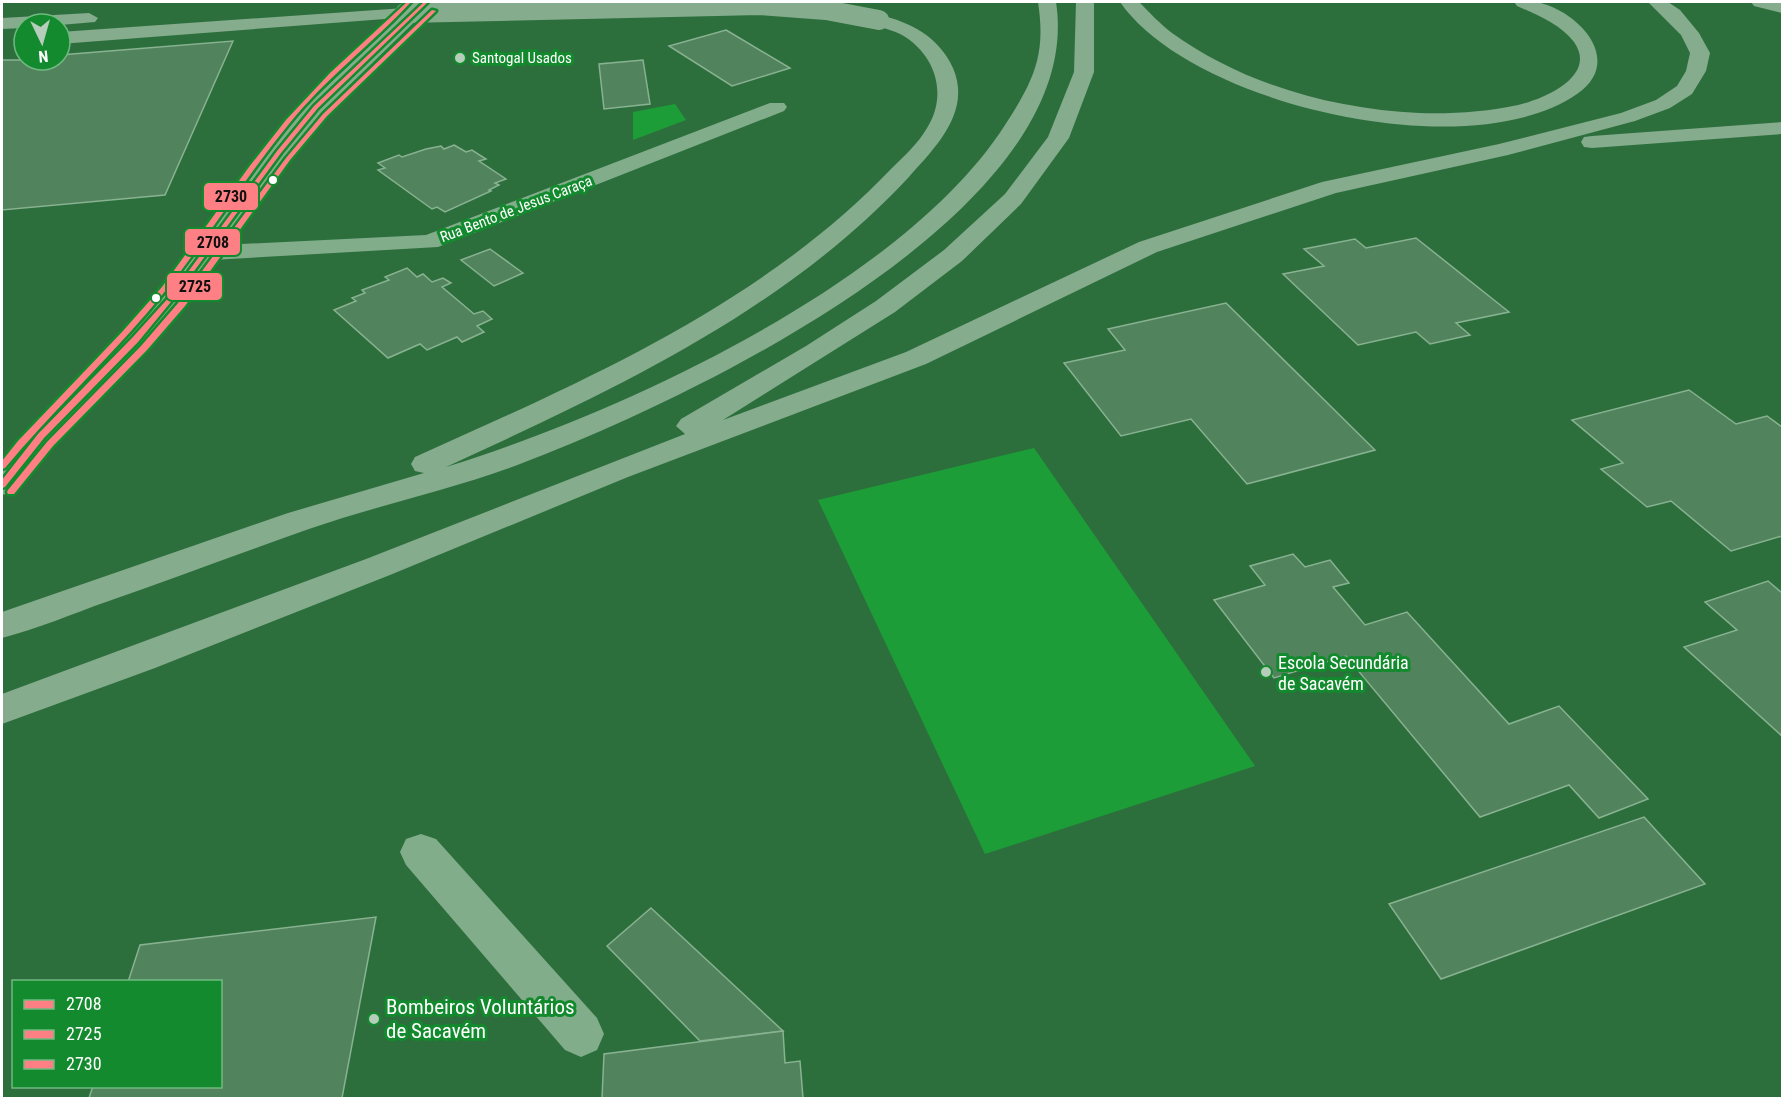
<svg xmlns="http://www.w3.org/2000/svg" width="1784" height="1100" font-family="'Roboto Condensed',sans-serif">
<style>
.green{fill:#1d9d38}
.building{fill:#51845d;stroke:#88b291;stroke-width:1.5}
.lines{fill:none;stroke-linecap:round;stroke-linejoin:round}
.minor{fill:#81ad8b;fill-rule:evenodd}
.highway{fill:#84ac8d;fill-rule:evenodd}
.highway-bridge{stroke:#84ac8d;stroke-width:20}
.bus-1-casing{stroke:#128a2d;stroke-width:5}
.bus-2-casing{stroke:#128a2d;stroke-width:5}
.bus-3-casing{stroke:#128a2d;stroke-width:5}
.bus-1{fill:#ff8084;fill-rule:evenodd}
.bus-2{fill:#ff8084;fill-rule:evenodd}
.bus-3{fill:#ff8084;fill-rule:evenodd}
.poi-dot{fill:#b6cdbb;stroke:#128a2d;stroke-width:2}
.bus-dot{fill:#fff;stroke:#128a2d;stroke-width:2}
.labels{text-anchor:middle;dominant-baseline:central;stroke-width:6;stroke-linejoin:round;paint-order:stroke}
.far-poi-label{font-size:15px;fill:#fff;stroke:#128a2d;text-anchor:start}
.far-street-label{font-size:15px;fill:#fff;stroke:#128a2d}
.poi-label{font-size:18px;fill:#fff;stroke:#128a2d;text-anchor:start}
.near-poi-label{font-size:21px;fill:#fff;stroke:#128a2d;text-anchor:start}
.line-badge{stroke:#128a2d;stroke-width:2}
.pale-badge-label{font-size:16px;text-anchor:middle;font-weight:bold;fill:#111}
</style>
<rect width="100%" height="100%" fill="#2d6f3c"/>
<g class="green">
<polygon points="675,104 686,120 633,140 633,112"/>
<polygon points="1034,448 1255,766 985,854 818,500"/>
</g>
<g class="building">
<polygon points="726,30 790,68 732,86 669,46"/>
<polygon points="233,41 165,195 2,210 2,60 60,60 60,55"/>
<polygon points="643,60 650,104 604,109 599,64"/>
<polygon points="454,145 466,152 472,150 486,159 479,161 506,179 495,183 499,185 489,190 491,191 445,212 437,207 432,209 378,170 385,168 378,163 399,155 402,157 426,149 441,146 444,149"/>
<polygon points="1416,238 1509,312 1456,323 1470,335 1430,344 1416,332 1358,345 1283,274 1324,266 1304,249 1355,239 1366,248"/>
<polygon points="490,249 523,273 494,286 461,260"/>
<polygon points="407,268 417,277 423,274 432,282 443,278 451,283 442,287 474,314 483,311 492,319 477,326 484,332 462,342 457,337 427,350 420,344 388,358 334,310 356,301 352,298 365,293 362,290 389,280 385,277"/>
<polygon points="1226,303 1375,450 1247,484 1191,419 1121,436 1064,363 1125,350 1108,329"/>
<polygon points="1689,390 1736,424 1767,416 1782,427 1782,536 1731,551 1671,501 1647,507 1601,469 1623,463 1572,420"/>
<polygon points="1293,554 1305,567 1330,560 1349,583 1333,587 1365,625 1407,612 1509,724 1559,706 1648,799 1599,818 1569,785 1480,817 1346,656 1274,678 1214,600 1265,585 1250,566"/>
<polygon points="1768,581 1782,593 1782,736 1684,647 1737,630 1705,602"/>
<polygon points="1644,817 1705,884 1441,979 1389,904"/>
<polygon points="651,908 783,1031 700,1041 607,946"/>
<polygon points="376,917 342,1098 89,1098 93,1086 220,1086 220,982 128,982 140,945"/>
<polygon points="783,1031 785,1063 800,1061 803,1098 602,1098 604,1054"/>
</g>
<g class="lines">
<g class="minor">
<polygon points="416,2 435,2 323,111 223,245 426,235 770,103 784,103 787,107 784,111 438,247 212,260 182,301 145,346 52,443 13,492 2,495 2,465 30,429 125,334 164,291 271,147 309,103"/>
<polygon points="421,834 436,839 597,1018 604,1034 597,1050 581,1057 565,1050 406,865 400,852 406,839"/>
</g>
<g class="highway">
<path d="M1038 2H1056C1089 214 681 403 520 464 451 490 378 505 309 529 241 553 174 578 106 602 72 614 37 629 2 638V612L288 513 424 473 415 471 411 464 415 457C584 381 761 305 891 169 903 157 918 144 927 128 948 95 936 55 902 35 893 30 882 28 873 24L870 20 879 15C911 22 939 37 953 68 972 112 935 148 908 178 782 313 611 391 446 467 621 413 904 283 1005 125 1018 105 1031 84 1037 61 1042 41 1041 22 1038 2Z"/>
<polygon points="1076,2 1094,2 1094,72 1069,138 1021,204 962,261 895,312 723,420 906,352 1139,242 1322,182 1499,144 1621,113 1656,100 1677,86 1686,71 1690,53 1681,35 1648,2 1668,2 1680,10 1699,33 1710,53 1706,71 1692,94 1670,108 1635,121 1508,155 1336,193 1157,252 926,364 628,477 390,575 155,668 2,724 2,694 366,559 685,434 676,426 681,419 806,346 876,301 944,250 1005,194 1048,137 1074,72"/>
<path d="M1120 2H1139C1149 12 1160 24 1172 33 1243 84 1332 109 1419 113 1452 114 1486 112 1518 105 1544 99 1598 76 1574 42 1560 24 1537 15 1517 6L1514 2C1522 2 1530 0 1537 2 1579 11 1625 61 1577 94 1471 168 1192 106 1120 2Z"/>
<polygon points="1751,2 1782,3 1782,13 1754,6"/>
<polygon points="405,8 411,9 414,13 411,17 60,44 60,32"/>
<polygon points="89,13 98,18 95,22 60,25 24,24 24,28 2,29 2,18"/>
<polygon points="1782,122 1782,134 1592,148 1584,147 1581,142 1584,137 1592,136"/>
</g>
<polyline class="highway-bridge" points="405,13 760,5 826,10 879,20"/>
<defs>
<polygon id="bus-1" points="424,2 428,2 318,108 281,153 175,297 138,342 44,438 5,487 2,488 2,480 38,434 132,338 171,295 277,151 314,106"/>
<polygon id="bus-2" points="432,10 436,11 327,116 290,160 185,306 147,350 53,446 14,494 8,494 7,492 8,490 47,442 141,346 179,302 286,158 323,114"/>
<path id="bus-3" d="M407 2H411C372 44 325 79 289 124 239 185 198 254 147 313 101 366 50 414 5 468L2 469V461L18 441 122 332 162 287 249 167 286 120 330 73Z"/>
</defs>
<use href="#bus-1" class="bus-1-casing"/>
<use href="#bus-2" class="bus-2-casing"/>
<use href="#bus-3" class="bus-3-casing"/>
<use href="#bus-1" class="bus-1"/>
<use href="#bus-2" class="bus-2"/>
<use href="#bus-3" class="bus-3"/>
</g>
<g class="poi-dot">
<circle cx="460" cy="58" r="6"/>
<circle cx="1266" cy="672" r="6"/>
<circle cx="374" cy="1019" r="6"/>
</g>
<g class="bus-dot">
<circle cx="273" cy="180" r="5"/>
<circle cx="156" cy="298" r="5"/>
</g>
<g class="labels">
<g class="far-poi-label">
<text x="472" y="58">Santogal Usados</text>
</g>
<g class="far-street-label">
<text transform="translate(516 209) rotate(-21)">Rua Bento de Jesus Caraça</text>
</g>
<g class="poi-label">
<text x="1278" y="662">Escola Secundária<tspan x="1278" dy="21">de Sacavém</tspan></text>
</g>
<g class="near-poi-label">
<text x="386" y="1007">Bombeiros Voluntários<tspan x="386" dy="24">de Sacavém</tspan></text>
</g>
</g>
<g class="line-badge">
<rect x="203" y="182" width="56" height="29" rx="6" fill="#ff8084"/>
<rect x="184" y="228" width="57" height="28" rx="6" fill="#ff8084"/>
<rect x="166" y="272" width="57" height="29" rx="6" fill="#ff8084"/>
</g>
<g class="pale-badge-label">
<text x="231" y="202">2730</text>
<text x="213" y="248">2708</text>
<text x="195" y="292">2725</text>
</g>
<rect width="1784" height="1100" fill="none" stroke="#ffffff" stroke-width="6"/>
<rect x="12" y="980" width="210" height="108" fill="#128a2d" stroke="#71b981" stroke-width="1.5"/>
<rect x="24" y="1000" width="30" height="9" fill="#ff8084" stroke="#71b981" stroke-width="1.5"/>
<text x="66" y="1010" font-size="18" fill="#ffffff">2708</text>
<rect x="24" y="1030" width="30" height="9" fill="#ff8084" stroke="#71b981" stroke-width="1.5"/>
<text x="66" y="1040" font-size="18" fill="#ffffff">2725</text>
<rect x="24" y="1060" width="30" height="9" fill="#ff8084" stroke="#71b981" stroke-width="1.5"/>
<text x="66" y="1070" font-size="18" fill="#ffffff">2730</text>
<g transform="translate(42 42) rotate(175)"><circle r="28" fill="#128a2d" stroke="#71b981" stroke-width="1.5"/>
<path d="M0-4.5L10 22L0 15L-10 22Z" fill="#b6cdbb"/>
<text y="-9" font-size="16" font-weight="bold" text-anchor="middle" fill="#ffffff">N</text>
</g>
</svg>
